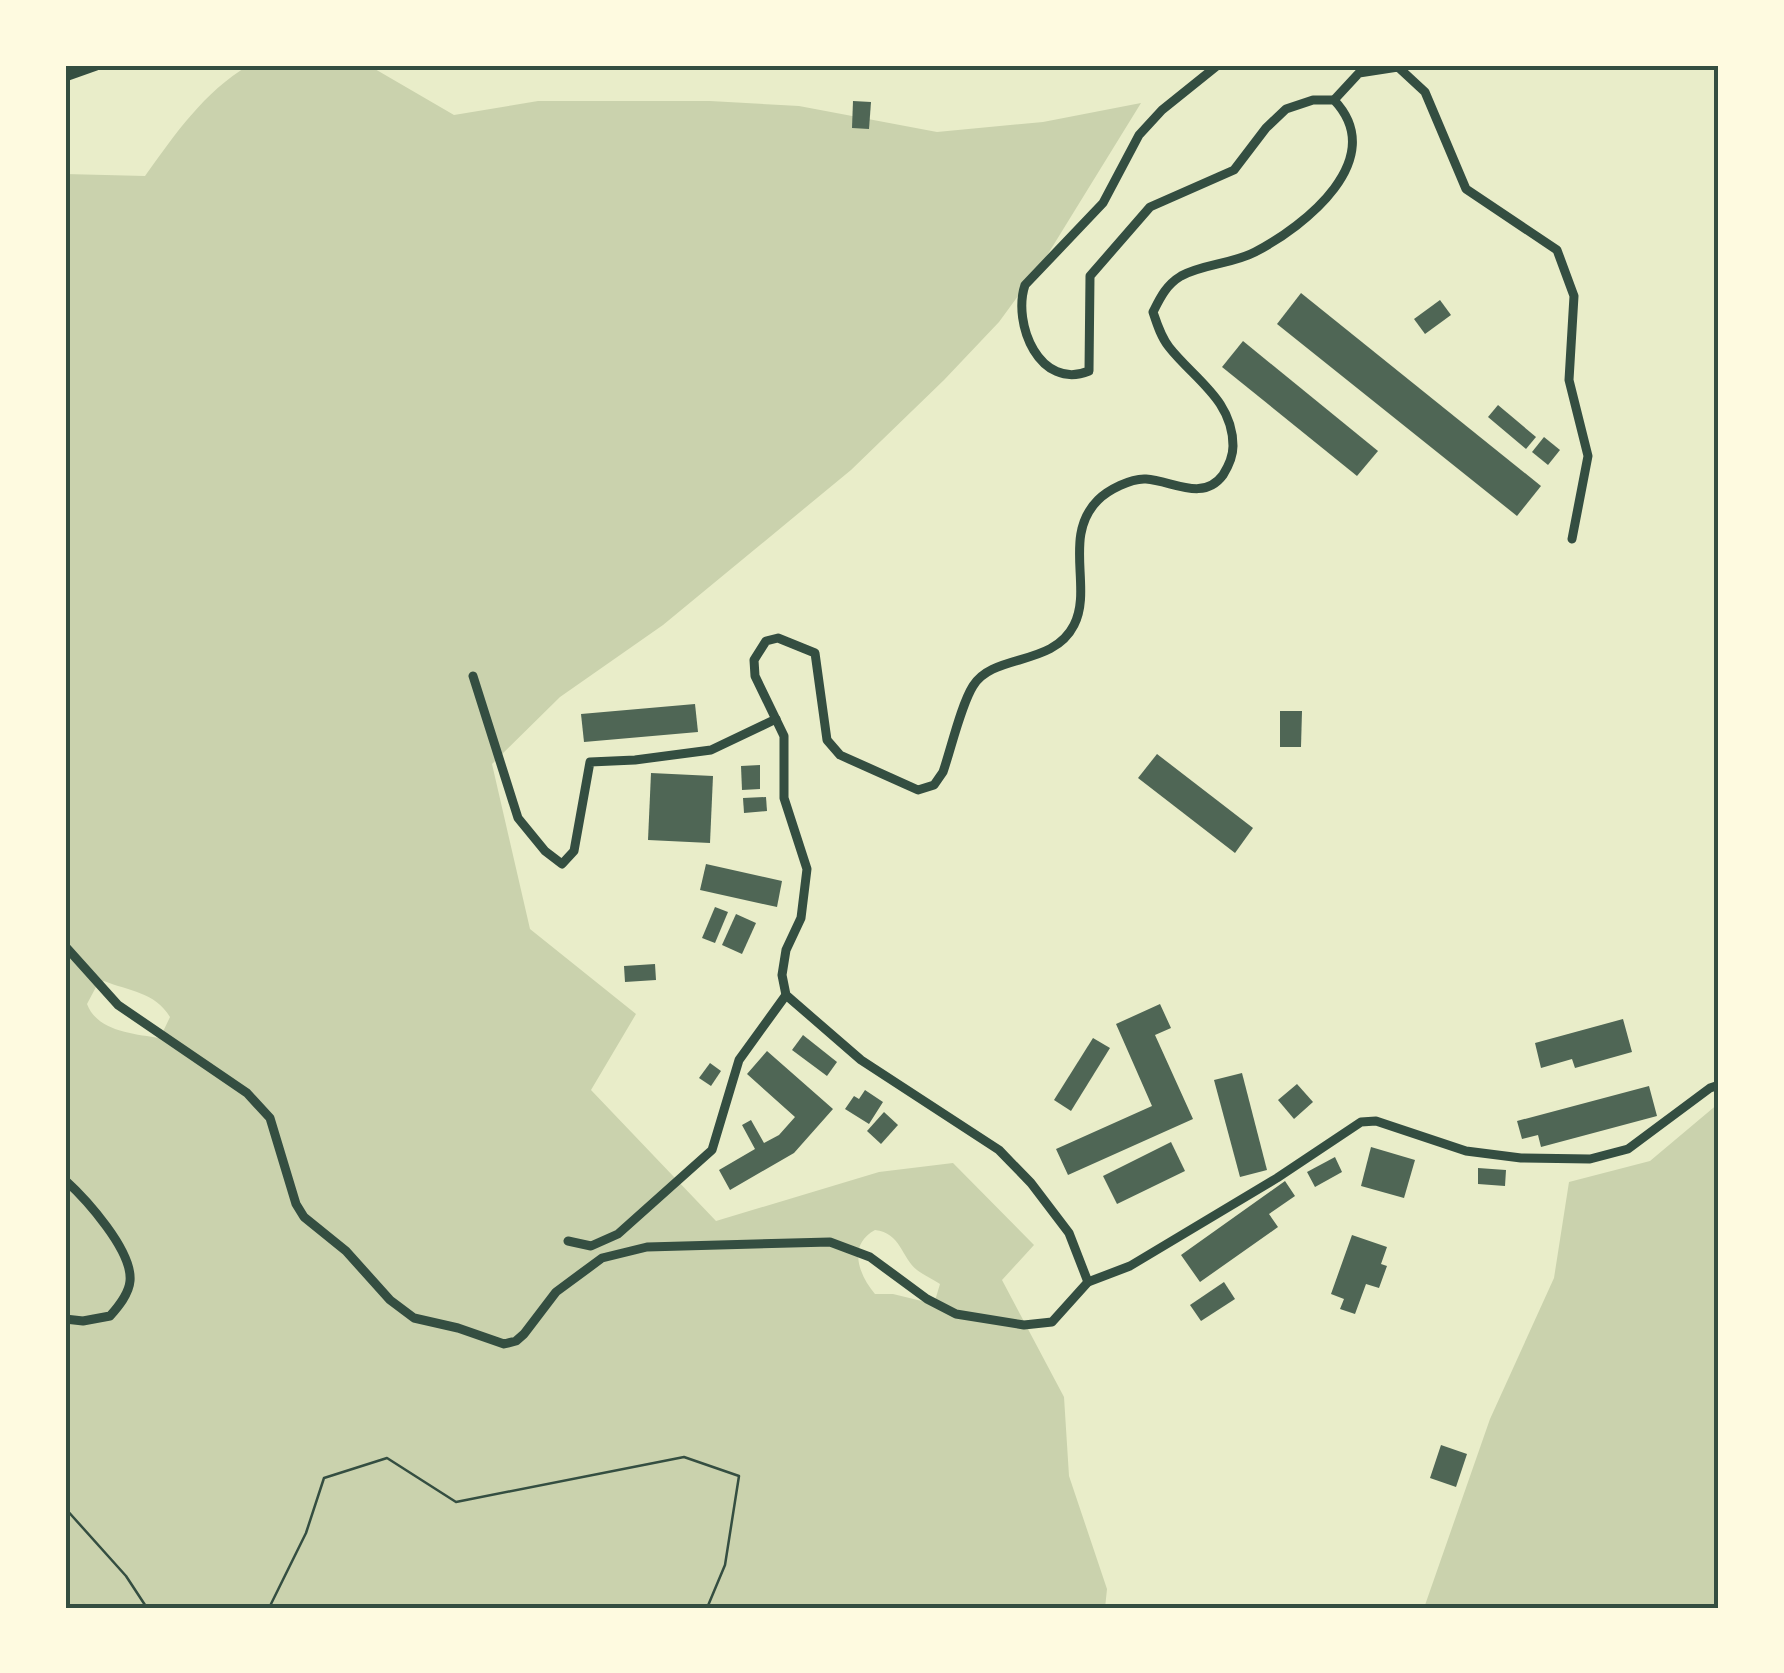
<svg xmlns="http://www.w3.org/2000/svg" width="1784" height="1673" font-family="'PT Sans Narrow',sans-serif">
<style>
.green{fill:#cad2ad;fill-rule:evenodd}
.building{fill:#4f6655}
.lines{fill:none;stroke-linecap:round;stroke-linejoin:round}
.path{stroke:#344e41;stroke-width:2.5}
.minor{stroke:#344e41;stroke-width:9}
.tertiary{stroke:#344e41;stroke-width:11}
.neatline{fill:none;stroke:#344e41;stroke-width:4}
</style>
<rect width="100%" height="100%" fill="#e9edc9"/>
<g class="green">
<path d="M249 65H368L454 115 538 101H710L799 106 937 132 1043 122 1141 103 1043 262 999 322 944 380 851 470 663 625 560 697 492 764 530 929 636 1014 591 1090 716 1221 879 1172 953 1163 1034 1245 1002 1280 1064 1397 1069 1476 1107 1589 1105 1608H65V174L145 176C176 133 203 93 249 65ZM104 981C129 991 155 992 170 1017L160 1038C133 1034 97 1031 87 1004L96 987ZM875 1230C901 1233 901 1257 917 1270 923 1275 933 1279 940 1284L934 1304 893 1294H875C859 1275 847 1245 875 1230Z"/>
<polygon points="1719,1103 1719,1608 1424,1608 1490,1419 1554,1278 1569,1182 1650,1161"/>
</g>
<g class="building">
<polygon points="853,101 871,102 869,129 852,128"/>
<polygon points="1301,293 1541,486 1517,516 1277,324"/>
<polygon points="1440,300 1451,315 1425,334 1414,319"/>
<polygon points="1243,341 1378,451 1357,476 1222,367"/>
<polygon points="1498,405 1536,437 1526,449 1488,417"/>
<polygon points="1544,437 1560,450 1548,465 1532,452"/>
<polygon points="695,704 698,732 584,742 581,714"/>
<polygon points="1280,711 1302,711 1301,747 1280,747"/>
<polygon points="1157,754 1253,828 1235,853 1138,778"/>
<polygon points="760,765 760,789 742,790 741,766"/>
<polygon points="651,773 713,776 710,843 648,840"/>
<polygon points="766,797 767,811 744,813 743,798"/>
<polygon points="706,864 782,881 777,907 700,890"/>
<polygon points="715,907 728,912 715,943 702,938"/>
<polygon points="736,914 756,923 742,954 722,945"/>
<polygon points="655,964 656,980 625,982 624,966"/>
<polygon points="1160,1004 1171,1028 1155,1035 1193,1119 1068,1175 1056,1149 1152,1106 1116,1024"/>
<polygon points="1623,1019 1632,1052 1575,1068 1572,1059 1541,1068 1535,1043"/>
<polygon points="803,1035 837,1062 827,1076 792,1050"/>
<polygon points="1093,1038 1110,1048 1071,1111 1054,1100"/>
<polygon points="767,1051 833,1109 794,1153 730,1190 719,1170 755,1149 742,1125 751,1120 764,1143 779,1135 795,1117 747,1074"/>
<polygon points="710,1063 721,1071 711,1086 699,1078"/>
<polygon points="1242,1073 1267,1170 1240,1177 1214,1080"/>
<polygon points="1297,1084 1313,1102 1294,1119 1278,1100"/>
<polygon points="1649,1086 1657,1116 1541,1147 1538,1135 1522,1139 1517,1121"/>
<polygon points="865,1090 883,1102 869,1124 845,1109 854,1096 859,1099"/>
<polygon points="884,1112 898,1125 881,1144 867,1131"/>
<polygon points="1171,1142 1185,1171 1117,1204 1103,1176"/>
<polygon points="1371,1147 1415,1160 1404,1198 1361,1186"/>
<polygon points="1335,1157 1342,1172 1315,1187 1307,1172"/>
<polygon points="1478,1168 1506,1170 1505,1186 1478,1184"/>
<polygon points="1285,1181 1295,1196 1269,1214 1278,1227 1200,1282 1181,1255"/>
<polygon points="1352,1235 1387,1247 1381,1264 1387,1266 1379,1288 1366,1284 1355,1314 1340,1309 1344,1299 1331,1294"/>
<polygon points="1224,1282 1235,1299 1201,1321 1190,1305"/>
<polygon points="1441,1445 1467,1454 1456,1487 1430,1478"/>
</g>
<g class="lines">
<g class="path">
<polyline points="65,1508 126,1576 147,1608"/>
<polyline points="269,1608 306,1533 324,1478 387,1458 456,1502 684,1457 739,1476 725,1565 707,1608"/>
</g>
<g class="minor">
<polyline points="65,66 66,65"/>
<polyline points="1334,100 1359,73 1398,67 1425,92 1466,189 1557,250 1574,296 1569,380 1588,456 1572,539"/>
<polyline points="473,676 518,818 545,851 562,864 574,851 590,762 635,760 711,750 776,719"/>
<polyline points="65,946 118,1005 247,1093 270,1118 296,1204 304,1217 346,1251 390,1300 414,1318 458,1328 504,1344 516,1341 524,1334 556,1292 602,1258 647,1247 830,1242 870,1257 927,1299 956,1314 1024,1325 1052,1322 1088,1282 1130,1266 1277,1178 1361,1122 1376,1121 1466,1151 1521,1158 1590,1159 1628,1149 1710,1088 1719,1085"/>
<path d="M65 1180C86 1199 133 1251 130 1281 129 1294 118 1307 110 1316L83 1321 65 1319"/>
<polyline points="568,1241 591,1246 618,1234 712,1150 739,1060 786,995"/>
<path d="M1088 1282 1069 1233 1031 1183 999 1150 861 1060 786 995 782 975 786 950 801 918 807 869 784 798V736L755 676 754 660 766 641 778 638 815 653 827 740 840 755 918 790 934 785 943 772C951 749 961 705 973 686 993 653 1053 667 1074 625 1093 588 1062 536 1098 500 1108 490 1131 478 1146 479 1173 481 1203 502 1223 475 1228 467 1233 456 1233 446 1233 400 1194 379 1169 347 1161 337 1157 324 1153 312 1160 298 1166 285 1181 276 1203 264 1232 264 1255 252 1305 226 1390 159 1334 100H1313L1286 109 1266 128 1234 170 1150 207 1090 276 1089 371C1040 391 1012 324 1025 285L1103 203 1139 135 1162 110 1218 65"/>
</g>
<polyline class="tertiary" points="65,76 96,65"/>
</g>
<rect width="1784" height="1673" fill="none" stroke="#fefae0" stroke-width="135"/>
<rect x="68" y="68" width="1648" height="1538" class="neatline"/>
</svg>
